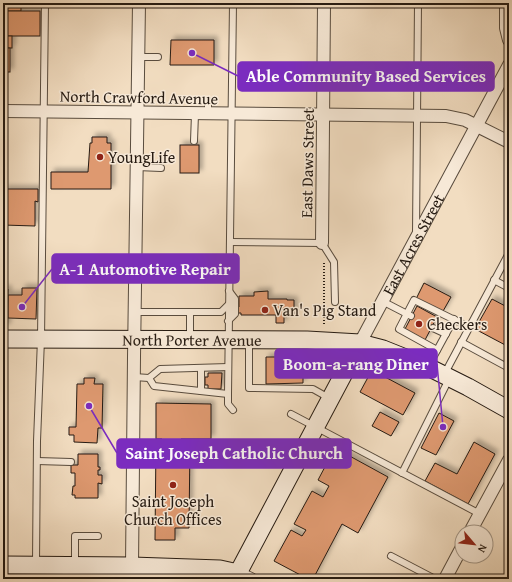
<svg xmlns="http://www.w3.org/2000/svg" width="512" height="582" font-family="'Gentium Book Plus',serif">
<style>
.building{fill:#de9970;stroke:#261b12;filter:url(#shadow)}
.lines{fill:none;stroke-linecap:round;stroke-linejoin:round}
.lane-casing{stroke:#594c3e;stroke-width:8}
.street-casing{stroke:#594c3e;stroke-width:14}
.secondary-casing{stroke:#261b12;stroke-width:19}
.path{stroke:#261b12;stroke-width:2;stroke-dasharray:1 2;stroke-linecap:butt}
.lane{stroke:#f7e9d7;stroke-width:6}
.street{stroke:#f7e9d7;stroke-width:12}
.secondary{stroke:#f7e9d7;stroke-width:17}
.poi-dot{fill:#8f2418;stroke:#f7e9d7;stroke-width:1.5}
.labels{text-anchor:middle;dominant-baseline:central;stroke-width:3;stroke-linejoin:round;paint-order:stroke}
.street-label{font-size:16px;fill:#261b12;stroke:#f7e9d7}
.poi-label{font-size:16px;fill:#261b12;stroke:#f7e9d7;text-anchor:start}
.leader{fill:none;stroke:#7b2cbf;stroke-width:1.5}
.callout-dot{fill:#7b2cbf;stroke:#f7e9d7;stroke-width:1.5}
.callout{fill:#7b2cbf;stroke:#7b2cbf;stroke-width:1.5}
.callout-label{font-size:17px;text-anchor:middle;font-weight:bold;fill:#fff}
</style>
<defs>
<filter id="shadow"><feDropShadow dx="3.5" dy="-3.5" stdDeviation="2" flood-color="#0004"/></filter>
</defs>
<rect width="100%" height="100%" fill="#f2ddc1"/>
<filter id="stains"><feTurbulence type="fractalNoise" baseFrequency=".005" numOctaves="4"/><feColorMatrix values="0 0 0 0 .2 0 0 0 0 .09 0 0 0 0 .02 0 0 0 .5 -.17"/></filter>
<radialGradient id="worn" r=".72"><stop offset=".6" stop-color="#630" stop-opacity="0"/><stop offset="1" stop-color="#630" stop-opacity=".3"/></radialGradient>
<g class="building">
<rect x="3" y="3" width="18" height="8"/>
<rect x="3" y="11" width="37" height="25"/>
<rect x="3" y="36" width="9" height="12"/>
<polygon points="171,40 214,40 214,65 170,65"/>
<rect x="3" y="48" width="7" height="24"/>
<polygon points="92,137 107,137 107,143 111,143 111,189 51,189 51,172 88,172 90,143 92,143"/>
<rect x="180" y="145" width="19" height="28"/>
<polygon points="4,189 38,189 38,202 35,201 35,226 3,225"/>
<polygon points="424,283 451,297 442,313 416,299"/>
<polygon points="22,288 37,288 36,319 8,318 8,295 22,295"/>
<polygon points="3,289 8,289 7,327 3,327"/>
<polygon points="268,291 268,299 287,299 287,300 294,300 294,314 284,314 284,323 276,323 276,315 241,315 241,313 236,313 236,306 239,307 239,296 254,296 254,292"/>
<polygon points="492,299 509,308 509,347 475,329"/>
<polygon points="417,306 437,317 425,340 405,329"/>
<polygon points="266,357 303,357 303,383 266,384"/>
<polygon points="372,370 415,393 403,415 360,392"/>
<polygon points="208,373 222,373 221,389 208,389 208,385 205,385 205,377 208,377"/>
<polygon points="84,378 95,378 94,384 103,384 102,428 98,428 97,443 74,442 74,435 69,435 69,427 76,427 77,384 84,384"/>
<polygon points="156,403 211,404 211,439 181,439 181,443 190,443 189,528 175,528 175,540 155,540 156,443 162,443 162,439 156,439"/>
<polygon points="380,412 399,422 391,436 372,426"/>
<polygon points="439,413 454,421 436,455 421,448"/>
<polygon points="474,442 495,454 468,504 425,481 435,463 457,474"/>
<polygon points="335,448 388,477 358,533 342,524 313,579 308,579 274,561 291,530 302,536 306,530 294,524 312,491 323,497 329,486 318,480"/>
<polygon points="78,454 98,454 98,467 100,467 100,470 98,470 98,475 102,475 102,484 98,483 98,498 75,498 75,495 72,495 73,486 75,486 75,473 71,473 71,465 78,465"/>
</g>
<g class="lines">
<defs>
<g id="lane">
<polyline points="233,3 228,394 228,404 233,410"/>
<polyline points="138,57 158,57"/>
<polyline points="208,101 208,114"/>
<polyline points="194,141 195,114"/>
<polyline points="137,167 161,168"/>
<polyline points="416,233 418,3"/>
<polyline points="230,242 322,243 334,262 335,302"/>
<polyline points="494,280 509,288"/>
<polyline points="382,301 411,316"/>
<polyline points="134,312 190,312 190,339"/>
<polyline points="190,312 221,312 228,305"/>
<polyline points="228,321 235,314 235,299 229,291"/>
<polyline points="433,328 446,334"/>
<polyline points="249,341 249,388 313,389 329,398"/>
<polyline points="461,342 509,368"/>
<polyline points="437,350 399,329 414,300 469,327"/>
<polyline points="429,365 454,319"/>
<polyline points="201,368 201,391"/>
<polyline points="445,373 509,253"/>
<polyline points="134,377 149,378 160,369 228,367"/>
<polyline points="149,378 154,386 228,394"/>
<polyline points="291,414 480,514"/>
<polyline points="37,461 71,462"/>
<polyline points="402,473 449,379"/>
<polyline points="391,556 435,579"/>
<polyline points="36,563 37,441 41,339 45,3"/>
<polyline points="75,565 75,536 98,536"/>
</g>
<g id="street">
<polyline points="506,3 506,28 509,40"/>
<polyline points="3,111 446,116 465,120 509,142"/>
<polyline points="322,243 324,3"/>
<path id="s1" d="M360 343 509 65"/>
<polyline points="470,532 509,460"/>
<polyline points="132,566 134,357 139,3"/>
<polyline points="238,573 251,579"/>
<polyline points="445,579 462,547"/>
</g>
<g id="secondary">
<path id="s2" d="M3 339 307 340 360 343 383 349 428 367 468 387 509 410"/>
<polyline points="3,565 132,566 220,569 238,573 360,343"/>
</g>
</defs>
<use href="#lane" class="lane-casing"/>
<use href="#street" class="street-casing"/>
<use href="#secondary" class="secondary-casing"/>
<polyline class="path" points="324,324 324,262"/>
<use href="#lane" class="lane"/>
<use href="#street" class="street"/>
<use href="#secondary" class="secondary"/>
</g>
<g class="poi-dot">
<circle cx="100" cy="157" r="4"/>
<circle cx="265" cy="310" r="4"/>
<circle cx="419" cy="324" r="4"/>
<circle cx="173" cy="485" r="4"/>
</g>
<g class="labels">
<g class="street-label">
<text transform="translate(139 97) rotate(1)">North Crawford Avenue</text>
<text transform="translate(307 163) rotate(-89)">East Daws Street</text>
<text stroke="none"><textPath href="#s1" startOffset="112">East Acres Street</textPath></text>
<text stroke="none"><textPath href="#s2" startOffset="189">North Porter Avenue</textPath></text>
</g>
<g class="poi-label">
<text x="108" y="157">YoungLife</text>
<text x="273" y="310">Van's Pig Stand</text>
<text x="427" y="324">Checkers</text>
<text x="173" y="501" text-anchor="middle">Saint Joseph<tspan x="173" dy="18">Church Offices</tspan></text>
</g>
</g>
<path class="leader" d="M192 53L238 76M22 307L52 269M443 427L437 364M89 406L117 453"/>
<g class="callout-dot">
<circle cx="192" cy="53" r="4"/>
<circle cx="22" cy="307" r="4"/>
<circle cx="443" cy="427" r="4"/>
<circle cx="89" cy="406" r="4"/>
</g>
<g class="callout">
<rect x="238" y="62" width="256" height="29" rx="4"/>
<rect x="52" y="254" width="187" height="29" rx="4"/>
<rect x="275" y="349" width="162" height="29" rx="4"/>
<rect x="117" y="439" width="234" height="29" rx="4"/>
</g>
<g class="callout-label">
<text x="366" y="82">Able Community Based Services</text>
<text x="145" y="275">A-1 Automotive Repair</text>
<text x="356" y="370">Boom-a-rang Diner</text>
<text x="234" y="459">Saint Joseph Catholic Church</text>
</g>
<rect width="512" height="582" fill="none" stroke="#f2ddc1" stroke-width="16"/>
<rect x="4" y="4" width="504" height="574" fill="none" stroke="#261b12" stroke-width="2"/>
<rect x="8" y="8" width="496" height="566" fill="none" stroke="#261b12"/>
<g transform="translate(474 544) rotate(118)"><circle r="19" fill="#f7e9d7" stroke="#a39788"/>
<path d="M0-3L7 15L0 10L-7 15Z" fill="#8f2418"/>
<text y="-6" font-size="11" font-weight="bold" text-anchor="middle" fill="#261b12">N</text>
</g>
<rect width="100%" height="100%" filter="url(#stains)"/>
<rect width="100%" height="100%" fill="url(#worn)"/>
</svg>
